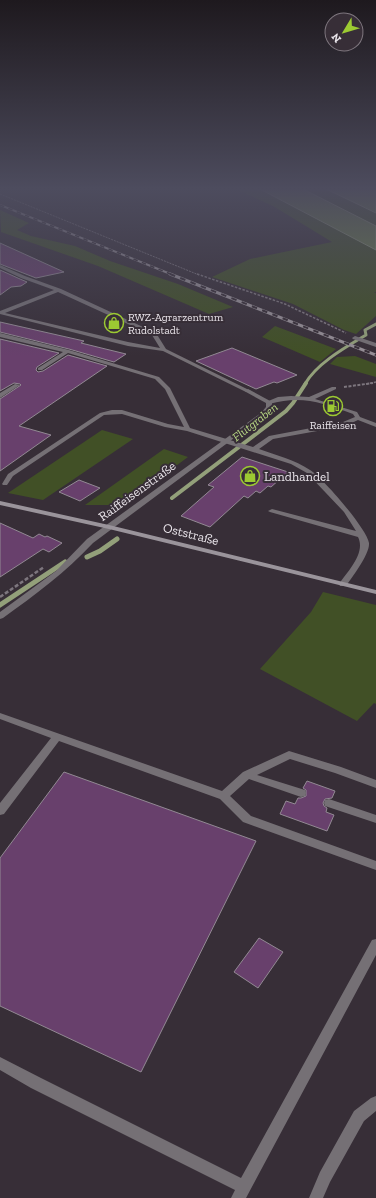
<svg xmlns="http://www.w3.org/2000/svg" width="376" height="1198" font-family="'Zilla Slab',serif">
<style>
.green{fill:#415026}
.water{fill:#6e834a;stroke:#93a07a}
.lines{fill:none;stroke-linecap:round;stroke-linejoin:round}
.stream-far2{stroke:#93a07a;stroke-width:3}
.stream-far1{stroke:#93a07a;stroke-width:4}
.stream{stroke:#93a07a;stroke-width:5}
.building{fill:#68406c;stroke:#928993}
.path-far3{stroke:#7d767e;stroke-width:1;stroke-dasharray:2 1;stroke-linecap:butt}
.path-far2{stroke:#7d767e;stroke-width:1.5;stroke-dasharray:2.5 1.5;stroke-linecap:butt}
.path-far1{stroke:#7d767e;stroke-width:2;stroke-dasharray:3 1.5;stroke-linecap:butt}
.path{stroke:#7d767e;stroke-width:2.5;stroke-dasharray:4 2;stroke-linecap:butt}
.lane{fill:#757075;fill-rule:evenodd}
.street{fill:#757075;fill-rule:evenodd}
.secondary{fill:#9a949b;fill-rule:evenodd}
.rail-far1-casing{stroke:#979097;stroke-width:2}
.rail-casing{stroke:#979097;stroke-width:3}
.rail-far1{stroke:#372e37;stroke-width:1.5;stroke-dasharray:4.5;stroke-linecap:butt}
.rail{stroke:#372e37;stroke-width:2;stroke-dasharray:5.5;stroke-linecap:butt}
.labels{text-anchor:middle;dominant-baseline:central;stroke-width:4;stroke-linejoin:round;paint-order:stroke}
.far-poi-label{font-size:11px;fill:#eae5eb;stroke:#372e37;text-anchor:start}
.far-water-label{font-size:12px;font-style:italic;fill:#b8d884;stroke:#372e37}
.poi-label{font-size:13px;fill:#eae5eb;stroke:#372e37;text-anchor:start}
.street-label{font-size:13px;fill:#eae5eb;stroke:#372e37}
</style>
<rect width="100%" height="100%" fill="#372e37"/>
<g class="green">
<polygon points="233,188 258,188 376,250 376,292 374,292 376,293 376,316 356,334 344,330 293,304 212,277 250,259 332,242 273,206"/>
<polygon points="301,188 324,188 376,213 376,226"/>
<polygon points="0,210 29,223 17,230 31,236 75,246 110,261 178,284 233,307 209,314 98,266 1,232"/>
<polygon points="275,326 336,349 320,362 262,337"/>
<polygon points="355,356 376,364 376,377 330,364 337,357"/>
<polygon points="102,430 133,439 43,500 8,493"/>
<polygon points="164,449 188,457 123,505 85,505"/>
<polygon points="323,592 376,605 376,704 374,703 357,721 260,669 311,612"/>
</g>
<g class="water">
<polygon points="258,188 301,188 376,226 376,250"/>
<polygon points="324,188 376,188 376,213"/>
</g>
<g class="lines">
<path class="stream-far2" d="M305 384C317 363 346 347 366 335L365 330 376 324"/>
<polyline class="stream-far1" points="172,498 286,411 293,403 306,383"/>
<g class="stream">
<polyline points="87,557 100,551 117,539"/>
<polyline points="0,605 65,562"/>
</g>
</g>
<g class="building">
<polygon points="0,243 64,272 36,278 0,264"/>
<polygon points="0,270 20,279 27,282 21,286 11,287 0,295"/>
<polygon points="0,322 84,341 81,343 126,354 114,362 69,349 0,332"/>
<polygon points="0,339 59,353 37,367 36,370 38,372 43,371 68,355 107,366 19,426 51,435 0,471 0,399 21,385 20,384 14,383 0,391"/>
<polygon points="232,348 297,375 277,383 274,382 256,389 196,361"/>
<polygon points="242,457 288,472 271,487 268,486 260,493 256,491 248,498 244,496 210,527 181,516 214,487 208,485"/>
<polygon points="79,480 100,488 80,501 59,492"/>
<polygon points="0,523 33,538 39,534 45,537 47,536 62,543 49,552 43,549 0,577"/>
<polygon points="64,772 256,841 141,1072 0,1006 0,858"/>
<polygon points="307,781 335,791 332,798 325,799 323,803 324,806 327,808 326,812 334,815 327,831 280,814 286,801 295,804 298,798 301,798 306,796 306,790 303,788"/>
<polygon points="259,938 283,952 258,988 234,972"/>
</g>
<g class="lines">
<polyline class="path-far3" points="0,194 199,275"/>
<g class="path-far2">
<polyline points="197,274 285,304 346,333"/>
<polyline points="366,384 376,382"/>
</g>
<polyline class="path-far1" points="344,387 373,383"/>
<polyline class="path" points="0,597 44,567"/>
<g class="lane">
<path d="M0 265 25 276 61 289 156 333 166 349 251 391 246 392 163 351 128 346 0 314V311L54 290 21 278 0 268ZM58 292 152 335 160 348 128 342 5 313Z"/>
<path d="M0 333 69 350 159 377 170 388 190 428 253 447 269 436 343 422 355 417 353 414C321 403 303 395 269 404L266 402 278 397 291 396 309 397 332 387H336V389L315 399 357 412 360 417 376 423V427L358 420 345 426 273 439 259 449C276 455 295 460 310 470 323 478 367 529 369 543 370 554 352 577 346 586H340L339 584C348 571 366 553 358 537L270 512 268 511 272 509 356 531 344 512 307 473 291 464 187 431 165 427 122 414 104 415 13 476 7 485H3L2 484 8 474 100 413 112 410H122L168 424 184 427 165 389 155 379 68 353 42 370H38V368L63 352 0 337Z"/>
<polygon points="15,384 20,385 0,398 0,393"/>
<polygon points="0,713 222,791 243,772 289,751 341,767 376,780 376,788 335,773 290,759 257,775 305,790 306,793 305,796 301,797 249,779 230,796 251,816 376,861 376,870 243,822 220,799 59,741 4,814 0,815 0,803 51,738 0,719"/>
<polygon points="329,799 376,815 376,823 325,806 324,803 325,800"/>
<polygon points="376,939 376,955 246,1198 231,1198 235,1190 31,1088 0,1070 0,1057 41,1078 241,1178 372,940"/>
<polygon points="376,1096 376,1111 364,1121 330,1182 323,1198 309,1198 320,1172 354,1111 371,1098"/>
</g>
<g class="street">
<polygon points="355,336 376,343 376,347 353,339 352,338"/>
<path d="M248 389 272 402V407L265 415 93 543C66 572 35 595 3 618L0 619V612L56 571 87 539 261 413 266 407V403L246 392 245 391Z"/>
</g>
<polygon class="secondary" points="0,501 109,525 376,590 376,594 109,529 0,505"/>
<defs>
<polyline id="rail-far1" points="0,205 173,275"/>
<polyline id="rail" points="170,274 376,355"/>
</defs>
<use href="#rail-far1" class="rail-far1-casing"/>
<use href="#rail" class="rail-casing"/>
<use href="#rail-far1" class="rail-far1"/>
<use href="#rail" class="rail"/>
</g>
<linearGradient id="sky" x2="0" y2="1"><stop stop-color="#1e191e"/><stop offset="0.53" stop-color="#4d4c5e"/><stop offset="1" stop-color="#4d4c5e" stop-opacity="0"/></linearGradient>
<rect width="376" height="356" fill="url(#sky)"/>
<defs>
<symbol id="shop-ring" viewBox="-11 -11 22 22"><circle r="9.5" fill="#372e37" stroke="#9cca32" stroke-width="1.5"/><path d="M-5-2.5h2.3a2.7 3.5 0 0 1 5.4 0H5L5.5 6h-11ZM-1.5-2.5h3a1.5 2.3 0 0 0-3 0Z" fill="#9cca32"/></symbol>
<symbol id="fuel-ring" viewBox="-11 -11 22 22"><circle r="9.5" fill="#372e37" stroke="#9cca32" stroke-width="1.5"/><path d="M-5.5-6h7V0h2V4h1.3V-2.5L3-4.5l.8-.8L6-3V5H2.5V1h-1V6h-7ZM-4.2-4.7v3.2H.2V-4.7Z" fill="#9cca32"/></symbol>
</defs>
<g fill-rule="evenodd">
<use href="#shop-ring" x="103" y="312" width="22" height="22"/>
<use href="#fuel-ring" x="322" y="395" width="22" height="22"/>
<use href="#shop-ring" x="239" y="465" width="22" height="22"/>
</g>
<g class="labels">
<g class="far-poi-label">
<text x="128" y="317">RWZ-Agrarzentrum<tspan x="128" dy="13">Rudolstadt</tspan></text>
<text x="333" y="425" text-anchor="middle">Raiffeisen</text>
</g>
<g class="far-water-label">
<text transform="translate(255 422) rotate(-38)">Flutgraben</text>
</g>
<g class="poi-label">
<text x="264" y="476">Landhandel</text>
</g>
<g class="street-label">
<text transform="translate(137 491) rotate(-36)">Raiffeisenstraße</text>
<text transform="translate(191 534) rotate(14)">Oststraße</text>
</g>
</g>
<g transform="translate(344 32) rotate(232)"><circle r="19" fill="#372e37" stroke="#7f777f"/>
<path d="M0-3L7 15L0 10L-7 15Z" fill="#9cca32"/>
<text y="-6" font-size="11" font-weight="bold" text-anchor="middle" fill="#eae5eb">N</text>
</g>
</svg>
